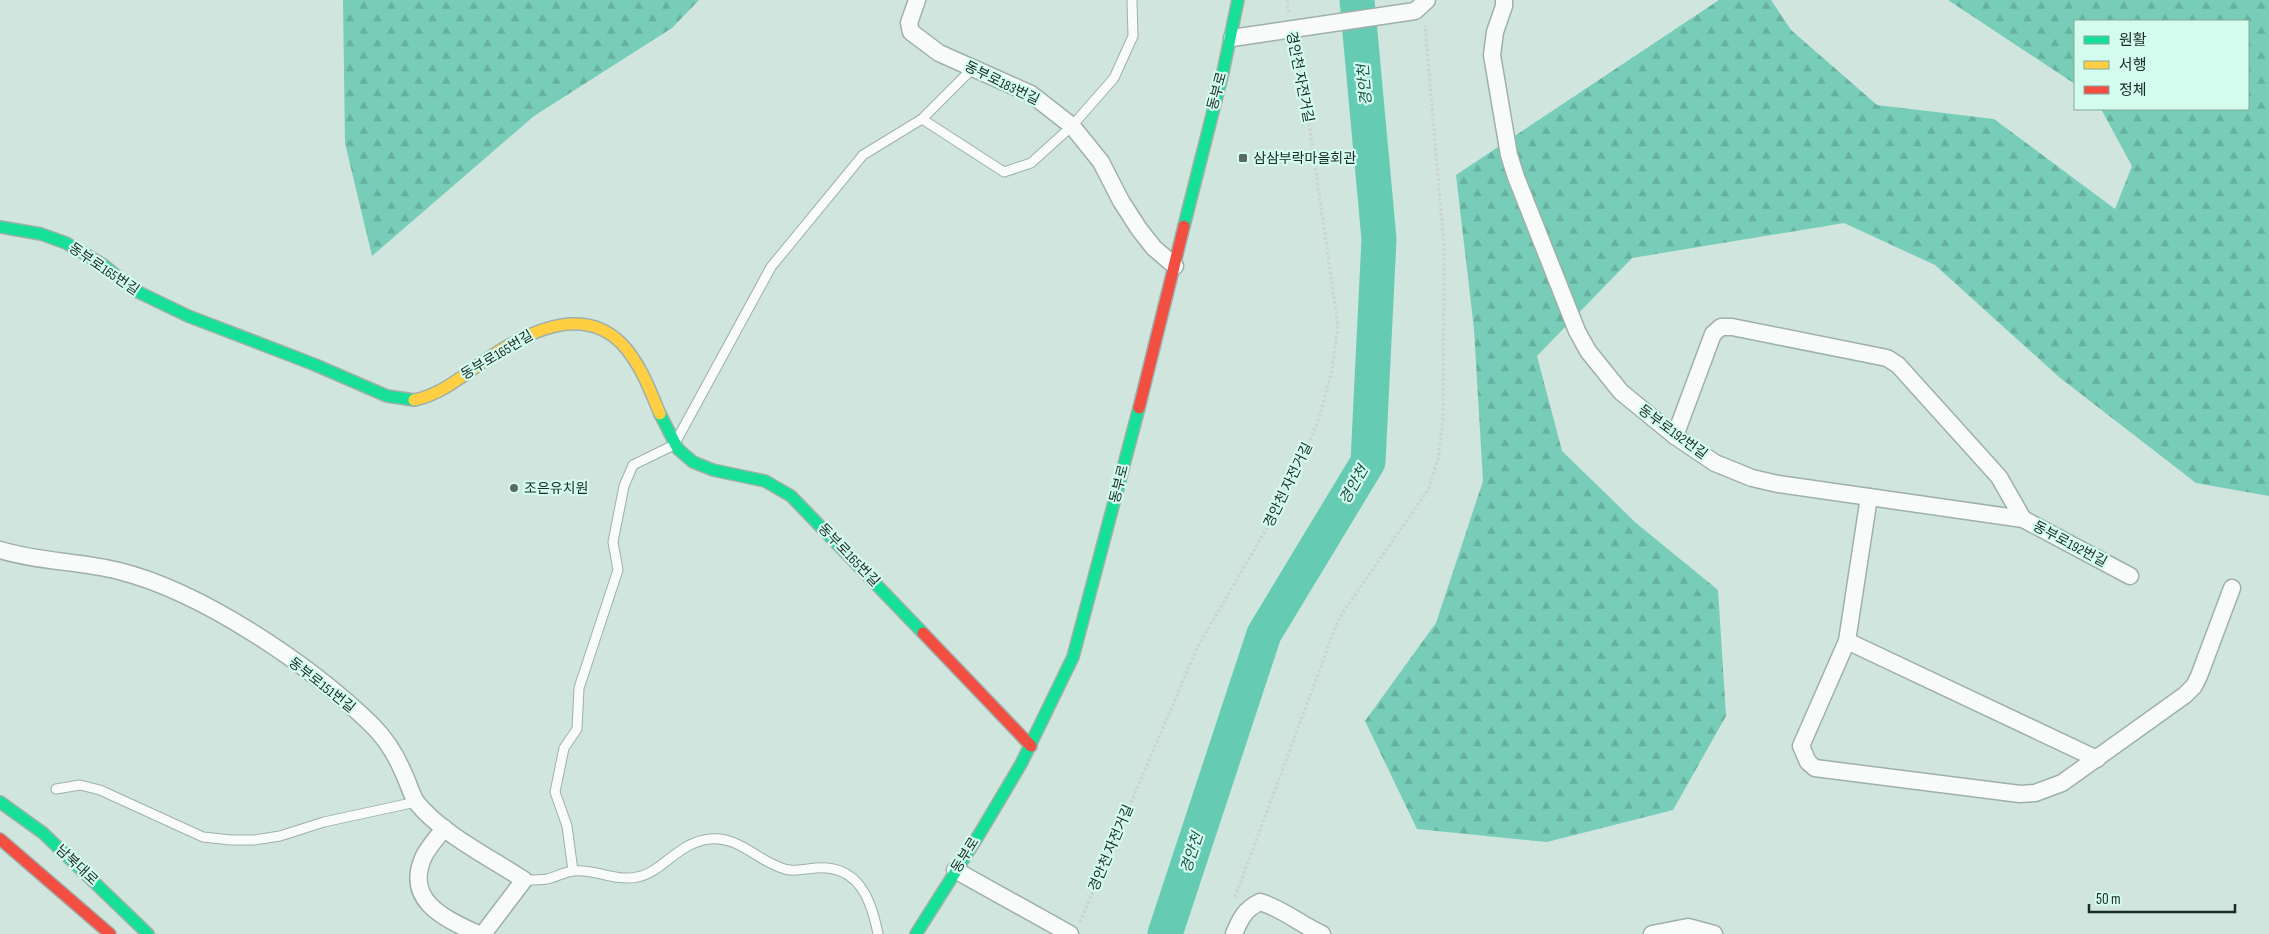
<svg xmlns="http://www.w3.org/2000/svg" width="2269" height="934" font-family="'Sofia Sans Condensed','Noto Sans KR',sans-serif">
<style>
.forest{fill:url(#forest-firs)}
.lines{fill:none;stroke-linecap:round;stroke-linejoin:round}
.river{stroke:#65cbb2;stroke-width:35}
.lane-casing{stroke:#9fb0ab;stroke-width:11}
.street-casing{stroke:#9fb0ab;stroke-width:19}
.fast-casing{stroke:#9fb0ab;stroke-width:14}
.slow-casing{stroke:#9fb0ab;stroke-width:14}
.jam-casing{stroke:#9fb0ab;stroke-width:14}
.path{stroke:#cdd3d1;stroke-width:3;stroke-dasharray:2.5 2.5;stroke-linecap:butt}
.lane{stroke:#f8fbfa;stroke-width:9}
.street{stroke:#f8fbfa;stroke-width:16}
.fast{stroke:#16e098;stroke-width:11}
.slow{stroke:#ffcf43;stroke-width:11}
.jam{stroke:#f24e42;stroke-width:11}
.poi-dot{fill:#596b66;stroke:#d3fbee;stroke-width:2}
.labels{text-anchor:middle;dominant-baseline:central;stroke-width:4.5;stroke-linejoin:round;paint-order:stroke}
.street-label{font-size:14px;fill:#1a2a25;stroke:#d3fbee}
.poi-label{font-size:14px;fill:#1a2a25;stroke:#d3fbee;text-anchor:start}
.water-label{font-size:15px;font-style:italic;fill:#1c5244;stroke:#d3fbee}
</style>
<defs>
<pattern id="forest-firs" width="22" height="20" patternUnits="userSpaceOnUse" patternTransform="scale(1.25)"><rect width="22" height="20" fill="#77cdb8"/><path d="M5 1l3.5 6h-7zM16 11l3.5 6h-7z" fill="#66b09e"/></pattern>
</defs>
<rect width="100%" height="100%" fill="#cfe5de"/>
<g class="forest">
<polygon points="343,0 699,0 672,28 534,116 372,256 345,143"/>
<polygon points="1719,0 1771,0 1791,30 1877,105 1994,119 2115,209 2132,166 2101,109 2248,109 2248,21 2075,21 2075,84 1948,0 2269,0 2269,496 2196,483 2059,377 1935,265 1844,223 1632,258 1537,356 1562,451 1636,523 1718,590 1726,716 1673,810 1547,842 1417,829 1365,721 1436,623 1483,481 1474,329 1456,175"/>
</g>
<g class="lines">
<polyline class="river" points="1165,934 1264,634 1368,462 1379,239 1357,0"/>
<defs>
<g id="lane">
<polyline points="922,119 1004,172 1031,163 1072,126 1114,78 1133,36 1132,0"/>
<polyline points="56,789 80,785 100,790 203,837 231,840 254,840 280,836 324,822 416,802"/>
<polyline points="573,871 567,826 555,792 564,748 577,729 579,688 618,570 613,542 624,486 633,465 674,445 771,267 863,155 922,119 973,68"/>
<path d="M524 880C532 880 540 880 547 879 556 877 564 872 573 871 594 868 615 882 637 877 662 873 678 842 710 839 737 836 755 858 779 867 792 873 802 869 816 868 858 865 871 898 878 934"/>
</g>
<g id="street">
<polyline points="917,0 909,23 911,32 939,53 1031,94 1072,126 1101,162 1121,201 1139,229 1154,248 1175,266"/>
<polyline points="1504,0 1504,6 1495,32 1492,55 1509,155 1516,177 1577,331 1588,351 1621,392 1675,436 1715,463 1752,478 1778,484 2023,519 2130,576"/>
<polyline points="1232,38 1415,11 1427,0"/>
<polyline points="1675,436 1713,334 1721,327 1732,327 1887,358 1898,365 1999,477 2023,519"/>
<polyline points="1869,497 1847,641 1801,746 1808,762 1815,768 2020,794 2035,793 2062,783 2185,695 2194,686 2199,676 2232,588"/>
<path d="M0 550C38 562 80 561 119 571 203 592 310 665 372 725 385 738 396 755 403 772 408 781 411 795 417 803 442 834 491 858 524 880L483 934"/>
<polyline points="1847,641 2097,759"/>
<path d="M444 828C438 837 429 846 424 856 403 901 446 919 478 934"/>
<polyline points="955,870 1070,934"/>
<path d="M1234 934C1240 919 1245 909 1260 902 1282 908 1301 925 1322 934"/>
<polyline points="1652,934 1688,927 1714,934"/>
</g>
<g id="fast">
<polyline points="1184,226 1223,72 1238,0"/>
<polyline points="0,227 41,234 66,243 102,264 134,290 188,316 313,364 387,396 414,400"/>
<polyline points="660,414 678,449 693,462 713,470 765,481 791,496 923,633"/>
<polyline points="0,802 43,833 148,934"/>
<polyline points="916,934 980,833 1021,764 1073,657 1139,408"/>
</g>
<path id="slow" d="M414 400C441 395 465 374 487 359 525 333 582 303 622 344 640 363 650 390 660 414"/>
<g id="jam">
<polyline points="1139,408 1184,226"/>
<polyline points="923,633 1031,746"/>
<polyline points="0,839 110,934"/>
</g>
</defs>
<use href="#lane" class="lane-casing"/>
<use href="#street" class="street-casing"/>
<use href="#fast" class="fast-casing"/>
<use href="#slow" class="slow-casing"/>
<use href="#jam" class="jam-casing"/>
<g class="path">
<polyline points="1287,0 1289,13"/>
<polyline points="1235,897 1339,618 1428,490 1438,459 1443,420 1444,246 1425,25"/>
<polyline points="1080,922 1197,648 1271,521 1306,451 1319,418 1332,370 1338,326 1306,102 1294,46"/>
</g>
<use href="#lane" class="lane"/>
<use href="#street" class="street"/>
<use href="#fast" class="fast"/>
<use href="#slow" class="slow"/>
<use href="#jam" class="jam"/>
</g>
<g class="poi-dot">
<rect x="1238" y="153" width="10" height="10" rx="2.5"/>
<circle cx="514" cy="488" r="5"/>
</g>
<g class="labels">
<g class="street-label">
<text transform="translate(1300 77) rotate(79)">경안천 자전거길</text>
<text transform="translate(1002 83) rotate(26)">동부로183번길</text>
<text transform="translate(1217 91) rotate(-75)">동부로</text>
<text transform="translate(104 269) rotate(34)">동부로165번길</text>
<text transform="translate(497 355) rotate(-31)">동부로165번길</text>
<text transform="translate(1673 432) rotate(36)">동부로192번길</text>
<text transform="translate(1119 484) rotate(-76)">동부로</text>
<text transform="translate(1288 485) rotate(-64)">경안천 자전거길</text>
<text transform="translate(2070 544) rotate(28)">동부로192번길</text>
<text transform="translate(849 555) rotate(46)">동부로165번길</text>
<text transform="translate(322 685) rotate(38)">동부로151번길</text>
<text transform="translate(1111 848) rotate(-67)">경안천 자전거길</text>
<text transform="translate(965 855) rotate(-58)">동부로</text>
<text transform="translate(77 865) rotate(43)">남북대로</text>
</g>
<g class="poi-label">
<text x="1253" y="158">삼삼부락마을회관</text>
<text x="524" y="488">조은유치원</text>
</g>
<g class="water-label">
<text transform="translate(1365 85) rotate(-95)">경안천</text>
<text transform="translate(1354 485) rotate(-60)">경안천</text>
<text transform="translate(1192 853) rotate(-72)">경안천</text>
</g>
</g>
<rect x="2074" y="20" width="175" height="90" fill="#d3fbee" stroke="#89a79e"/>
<rect x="2084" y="36" width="25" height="8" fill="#16e098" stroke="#89a79e"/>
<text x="2119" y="45" font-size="15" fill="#1a2a25">원활</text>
<rect x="2084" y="61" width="25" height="8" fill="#ffcf43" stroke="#89a79e"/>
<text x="2119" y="70" font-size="15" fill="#1a2a25">서행</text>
<rect x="2084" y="86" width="25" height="8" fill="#f24e42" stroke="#89a79e"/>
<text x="2119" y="95" font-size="15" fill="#1a2a25">정체</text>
<path d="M2089 904v8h146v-8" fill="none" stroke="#1a2a25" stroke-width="2.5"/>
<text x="2096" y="904" font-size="15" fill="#1a2a25" stroke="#d3fbee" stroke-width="4" paint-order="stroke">50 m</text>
</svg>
